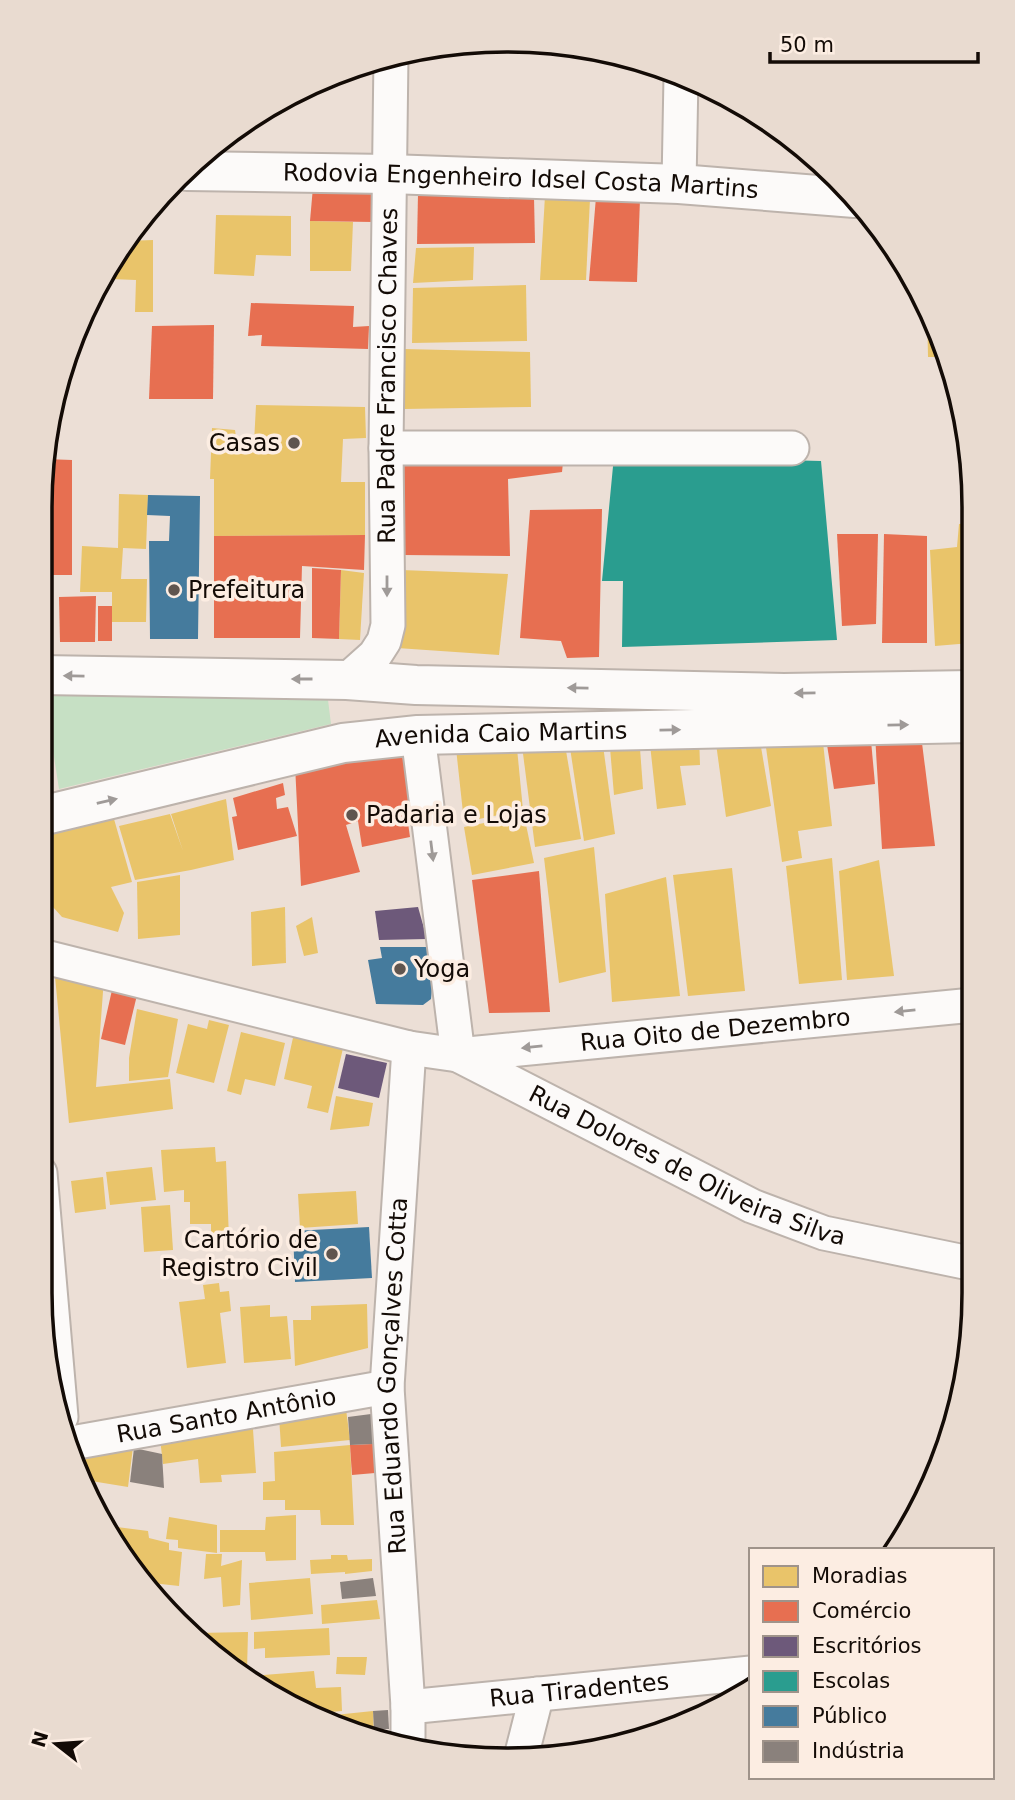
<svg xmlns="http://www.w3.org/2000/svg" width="1015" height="1800" font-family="'DejaVu Sans',sans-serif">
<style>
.green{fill:#c6e0c4}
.homes{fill:#e9c46a}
.shops{fill:#e76f51}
.offices{fill:#6d597a}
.schools{fill:#2a9d8f}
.public{fill:#457b9d}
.industry{fill:#8a817c}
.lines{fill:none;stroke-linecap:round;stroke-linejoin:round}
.minor-casing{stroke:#bdb3ac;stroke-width:37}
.major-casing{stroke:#bdb3ac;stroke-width:42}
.highway-casing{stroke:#bdb3ac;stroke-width:42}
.minor{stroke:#fcfaf9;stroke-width:33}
.major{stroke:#fcfaf9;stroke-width:38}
.highway{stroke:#fcfaf9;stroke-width:38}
.oneway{fill:#9f9a98}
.poi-dot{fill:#5f554f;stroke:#fcede2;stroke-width:2.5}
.labels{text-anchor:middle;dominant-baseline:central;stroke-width:7;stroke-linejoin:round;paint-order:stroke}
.street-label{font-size:24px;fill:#130b06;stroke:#fcede2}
.poi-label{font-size:24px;fill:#130b06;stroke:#fcede2;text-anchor:start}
.rim{fill:none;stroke:#130b06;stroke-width:3.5}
</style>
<rect width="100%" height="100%" fill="#ecdfd6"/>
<polygon class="green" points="327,692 331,724 59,789 44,693"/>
<g class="homes">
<polygon points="545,196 590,199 586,280 540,280"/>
<polygon points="216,215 291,216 291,256 256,255 254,276 214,274"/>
<polygon points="310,221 353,222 351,271 310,271"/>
<polygon points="153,240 153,312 135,312 136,280 111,279 111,263 127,241"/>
<polygon points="474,247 473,280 413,283 416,248"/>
<polygon points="526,285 527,341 412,343 413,288"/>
<polygon points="927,310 950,357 928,357"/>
<polygon points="404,349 530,352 531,407 404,409"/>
<polygon points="256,405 365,407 366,438 343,439 341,482 365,482 365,535 214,536 214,479 210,479 212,428 235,430 237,444 254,443"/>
<polygon points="119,494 148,495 146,549 123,548 121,579 147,579 146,622 112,622 112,592 80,592 82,546 118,548"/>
<polygon points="971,523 971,643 935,646 930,550 957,547 959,524"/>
<polygon points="341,570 364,573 360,640 339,639"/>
<polygon points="401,570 508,574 499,655 397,648"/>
<polygon points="764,733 822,733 832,826 798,831 802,858 782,862"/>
<polygon points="639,735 643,789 614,795 609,736"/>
<polygon points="649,735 699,735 700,765 680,766 686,805 657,809"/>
<polygon points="759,735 771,806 726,817 715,736"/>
<polygon points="516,738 523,810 464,822 455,739"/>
<polygon points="521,738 564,739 581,839 535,847"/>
<polygon points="602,738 615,834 584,841 569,741"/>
<polygon points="226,799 234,860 191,870 135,880 119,826 170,814 183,851 171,814"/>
<polygon points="110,805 132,882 111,887 124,913 118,932 62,917 53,907 41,861 41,823"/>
<polygon points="524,815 534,863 472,875 464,827"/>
<polygon points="594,847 606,972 559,983 544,858"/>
<polygon points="832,858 842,980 799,984 786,866"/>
<polygon points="879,860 894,976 847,980 839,871"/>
<polygon points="732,868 745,991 688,996 673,875"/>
<polygon points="180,875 180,935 138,939 137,882"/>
<polygon points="666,877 680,996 612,1002 605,894"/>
<polygon points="285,907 286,963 252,966 251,912"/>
<polygon points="312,917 318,953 304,956 296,926"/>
<polygon points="54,966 104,978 96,1087 170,1079 173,1109 69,1123"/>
<polygon points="137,1009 178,1019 168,1077 129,1081 129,1058"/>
<polygon points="209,1020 229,1025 214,1083 176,1073 188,1024 207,1029"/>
<polygon points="241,1032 285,1043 275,1086 245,1079 241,1095 227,1091"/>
<polygon points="294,1033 344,1044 328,1113 307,1108 312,1086 284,1079"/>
<polygon points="336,1096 373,1103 369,1126 330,1130"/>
<polygon points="215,1147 216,1162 226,1161 229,1239 211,1239 211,1224 190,1224 190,1202 184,1202 184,1190 164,1192 161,1150"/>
<polygon points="152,1167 156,1200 110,1205 106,1172"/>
<polygon points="103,1177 106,1209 75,1213 71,1181"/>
<polygon points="356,1191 358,1224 300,1228 298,1194"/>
<polygon points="170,1205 173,1250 144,1252 141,1207"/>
<polygon points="219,1283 220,1292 229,1291 231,1311 220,1313 226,1363 187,1368 179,1302 205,1299 203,1285"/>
<polygon points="367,1304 368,1348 295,1366 293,1320 311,1320 311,1306"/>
<polygon points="270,1305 270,1317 287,1316 291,1359 244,1363 240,1307"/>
<polygon points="343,1386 350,1440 281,1447 279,1416"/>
<polygon points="252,1415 256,1473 221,1475 222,1482 200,1483 198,1459 163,1464 159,1430"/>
<polygon points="87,1442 133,1447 128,1487 85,1480 80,1470"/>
<polygon points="350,1445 354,1525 321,1525 320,1510 285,1510 285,1500 263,1500 263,1482 275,1481 274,1452"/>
<polygon points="296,1515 296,1560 266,1561 265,1552 220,1552 220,1530 265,1530 266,1517"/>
<polygon points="169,1517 217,1525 217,1553 178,1548 178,1540 166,1539"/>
<polygon points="109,1526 148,1531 149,1538 169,1543 169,1550 182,1552 179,1586 143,1582 137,1577"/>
<polygon points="206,1554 222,1554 221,1566 242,1560 240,1605 223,1607 221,1577 204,1579"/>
<polygon points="331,1555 347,1555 348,1560 372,1559 372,1571 345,1574 345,1572 311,1574 310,1560 331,1559"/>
<polygon points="310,1578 313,1614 251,1620 249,1583"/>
<polygon points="377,1600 380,1619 322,1624 321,1605"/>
<polygon points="329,1628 330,1655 265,1658 265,1648 254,1649 254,1632"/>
<polygon points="248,1632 247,1670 236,1670 197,1633"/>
<polygon points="337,1657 367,1657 365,1675 336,1674"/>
<polygon points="314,1671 316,1688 341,1687 342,1711 318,1713 250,1682 250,1676"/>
<polygon points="373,1711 374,1738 325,1716"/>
</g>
<g class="shops">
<polygon points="313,187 373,188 373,222 310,221"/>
<polygon points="418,194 534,197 535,243 417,244"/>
<polygon points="596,197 640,199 637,282 589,281"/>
<polygon points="251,303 354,306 353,327 369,326 368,349 261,346 262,335 248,336"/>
<polygon points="214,325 213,399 149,399 152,326"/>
<polygon points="564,453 562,472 508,479 510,556 403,555 403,455"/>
<polygon points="45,459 72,460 72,575 41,575 41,477"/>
<polygon points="602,509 599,657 567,658 561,641 520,638 530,510"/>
<polygon points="837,534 878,534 876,624 842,626"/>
<polygon points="884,534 927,536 927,643 882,643"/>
<polygon points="365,535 364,570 302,566 300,638 214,638 214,536"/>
<polygon points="312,568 341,570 339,639 312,638"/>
<polygon points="96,596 95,642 60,642 59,597"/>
<rect x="98" y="606" width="14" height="35"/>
<polygon points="870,730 875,784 834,789 825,732"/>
<polygon points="875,735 921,735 935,846 882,849"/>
<polygon points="399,741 413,806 406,809 410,837 362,847 358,821 346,825 360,872 301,886 295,765"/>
<polygon points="283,783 285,795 276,798 277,809 288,807 297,836 238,850 232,817 237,816 233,798"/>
<polygon points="539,871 550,1012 489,1013 472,880"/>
<polygon points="112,990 137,995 125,1045 101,1039"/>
<polygon points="373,1444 375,1473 352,1475 350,1445"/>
</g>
<g class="offices">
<polygon points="418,907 427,939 379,940 375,911"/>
<polygon points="346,1054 387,1063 379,1098 338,1088"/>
</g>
<polygon class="schools" points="614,456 821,461 837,640 622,647 623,581 602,581"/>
<g class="public">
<polygon points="148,495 200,496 198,639 150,639 149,541 169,541 170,516 147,515"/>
<polygon points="380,947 427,947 433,978 431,999 423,1005 376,1004 368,960 382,958"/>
<polygon points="369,1227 372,1278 295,1282 293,1231"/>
</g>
<g class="industry">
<polygon points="371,1414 373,1444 350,1445 348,1417"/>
<polygon points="134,1448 162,1454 164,1488 130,1482"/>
<polygon points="373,1578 376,1596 342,1599 340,1582"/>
<polygon points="388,1710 389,1729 374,1729 373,1711"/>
</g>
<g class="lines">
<defs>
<g id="minor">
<polyline points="679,184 681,76"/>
<polyline points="386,448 792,448"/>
<path id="s1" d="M347 680 375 655 384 641 388 625 386 448 391 55"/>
<path id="s2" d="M418 735 458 1055 973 1005"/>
<path id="s3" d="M41 956 409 1048 458 1055 752 1206 824 1233 974 1264"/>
<polyline points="40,1173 61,1417"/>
<path id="s4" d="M66 1444 387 1387"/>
<path id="s5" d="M408 1707 751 1673"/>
<path id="s6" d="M408 1746V1707L387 1387 409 1048"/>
<polyline points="521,1757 537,1694"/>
</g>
<g id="major">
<polyline points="41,675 347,680 416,685 784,693 972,690"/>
<path id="s7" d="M41 816 343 743 418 735 972 723"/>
</g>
<g id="highway">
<path id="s8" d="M187 171 389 174 679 184 855 198"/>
</g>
</defs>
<use href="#minor" class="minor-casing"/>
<use href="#major" class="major-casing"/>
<use href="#highway" class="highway-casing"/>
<use href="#minor" class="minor"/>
<use href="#major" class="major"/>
<use href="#highway" class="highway"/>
</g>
<defs><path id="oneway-solid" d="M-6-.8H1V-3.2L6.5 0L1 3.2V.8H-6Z" transform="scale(1.75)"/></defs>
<g class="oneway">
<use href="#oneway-solid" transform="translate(387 586) rotate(90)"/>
<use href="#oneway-solid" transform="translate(74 676) rotate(-179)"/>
<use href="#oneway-solid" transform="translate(302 679) rotate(-180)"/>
<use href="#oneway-solid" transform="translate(578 688) rotate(-179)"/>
<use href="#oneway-solid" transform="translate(805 693) rotate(179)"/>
<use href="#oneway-solid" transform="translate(898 725) rotate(-1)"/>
<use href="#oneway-solid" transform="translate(670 730) rotate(-1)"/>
<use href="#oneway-solid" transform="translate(107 801) rotate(-13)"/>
<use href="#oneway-solid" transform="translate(432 851) rotate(83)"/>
<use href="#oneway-solid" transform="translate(905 1011) rotate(174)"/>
<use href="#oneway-solid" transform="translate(532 1047) rotate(174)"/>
</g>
<g class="poi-dot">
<circle cx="294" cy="443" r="7"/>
<circle cx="174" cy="590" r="7"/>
<circle cx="352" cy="815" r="7"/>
<circle cx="400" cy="969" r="7"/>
<circle cx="332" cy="1254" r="7"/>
</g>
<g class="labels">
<g class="street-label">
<text stroke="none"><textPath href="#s8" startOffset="334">Rodovia Engenheiro Idsel Costa Martins</textPath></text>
<text stroke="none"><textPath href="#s1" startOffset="320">Rua Padre Francisco Chaves</textPath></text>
<text stroke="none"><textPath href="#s7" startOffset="469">Avenida Caio Martins</textPath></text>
<text stroke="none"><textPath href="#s2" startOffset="581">Rua Oito de Dezembro</textPath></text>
<text stroke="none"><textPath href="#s3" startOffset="684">Rua Dolores de Oliveira Silva</textPath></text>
<text stroke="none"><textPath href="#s6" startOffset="371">Rua Eduardo Gonçalves Cotta</textPath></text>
<text stroke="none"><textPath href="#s4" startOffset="163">Rua Santo Antônio</textPath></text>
<text stroke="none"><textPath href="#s5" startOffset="172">Rua Tiradentes</textPath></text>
</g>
<g class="poi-label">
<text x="280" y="443" text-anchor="end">Casas</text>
<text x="188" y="590">Prefeitura</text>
<text x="366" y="815">Padaria e Lojas</text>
<text x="414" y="969">Yoga</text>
<text x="318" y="1240" text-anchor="end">Cartório de<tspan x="318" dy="28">Registro Civil</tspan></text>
</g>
</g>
<path d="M0 0H1015V1800H0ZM507 52H507A455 455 0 0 1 962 507V1293A455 455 0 0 1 507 1748H507A455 455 0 0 1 52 1293V507A455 455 0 0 1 507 52Z" fill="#e9dbd0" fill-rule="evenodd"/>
<path class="rim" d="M507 52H507A455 455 0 0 1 962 507V1293A455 455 0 0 1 507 1748H507A455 455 0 0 1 52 1293V507A455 455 0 0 1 507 52Z"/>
<rect x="749" y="1548" width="245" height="231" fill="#fcede2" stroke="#9f938a" stroke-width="2"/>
<rect x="763" y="1566" width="35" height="21" fill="#e9c46a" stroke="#9f938a" stroke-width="2"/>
<text x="812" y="1583" font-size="21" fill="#130b06">Moradias</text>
<rect x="763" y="1601" width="35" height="21" fill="#e76f51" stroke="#9f938a" stroke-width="2"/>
<text x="812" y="1618" font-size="21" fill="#130b06">Comércio</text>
<rect x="763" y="1636" width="35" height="21" fill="#6d597a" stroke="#9f938a" stroke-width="2"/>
<text x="812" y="1653" font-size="21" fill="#130b06">Escritórios</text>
<rect x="763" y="1671" width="35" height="21" fill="#2a9d8f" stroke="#9f938a" stroke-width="2"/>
<text x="812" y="1688" font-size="21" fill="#130b06">Escolas</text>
<rect x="763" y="1706" width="35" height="21" fill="#457b9d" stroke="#9f938a" stroke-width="2"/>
<text x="812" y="1723" font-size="21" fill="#130b06">Público</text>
<rect x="763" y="1741" width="35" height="21" fill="#8a817c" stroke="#9f938a" stroke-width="2"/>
<text x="812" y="1758" font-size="21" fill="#130b06">Indústria</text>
<g transform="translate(56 1744) rotate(287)" stroke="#fcede2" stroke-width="5" paint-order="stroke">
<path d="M0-5L12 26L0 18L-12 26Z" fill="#130b06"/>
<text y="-10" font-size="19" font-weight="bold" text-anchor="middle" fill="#130b06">N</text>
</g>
<path d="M770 52v10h208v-10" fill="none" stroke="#130b06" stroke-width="3.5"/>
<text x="780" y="52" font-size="21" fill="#130b06" stroke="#fcede2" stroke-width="5" paint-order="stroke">50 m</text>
</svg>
